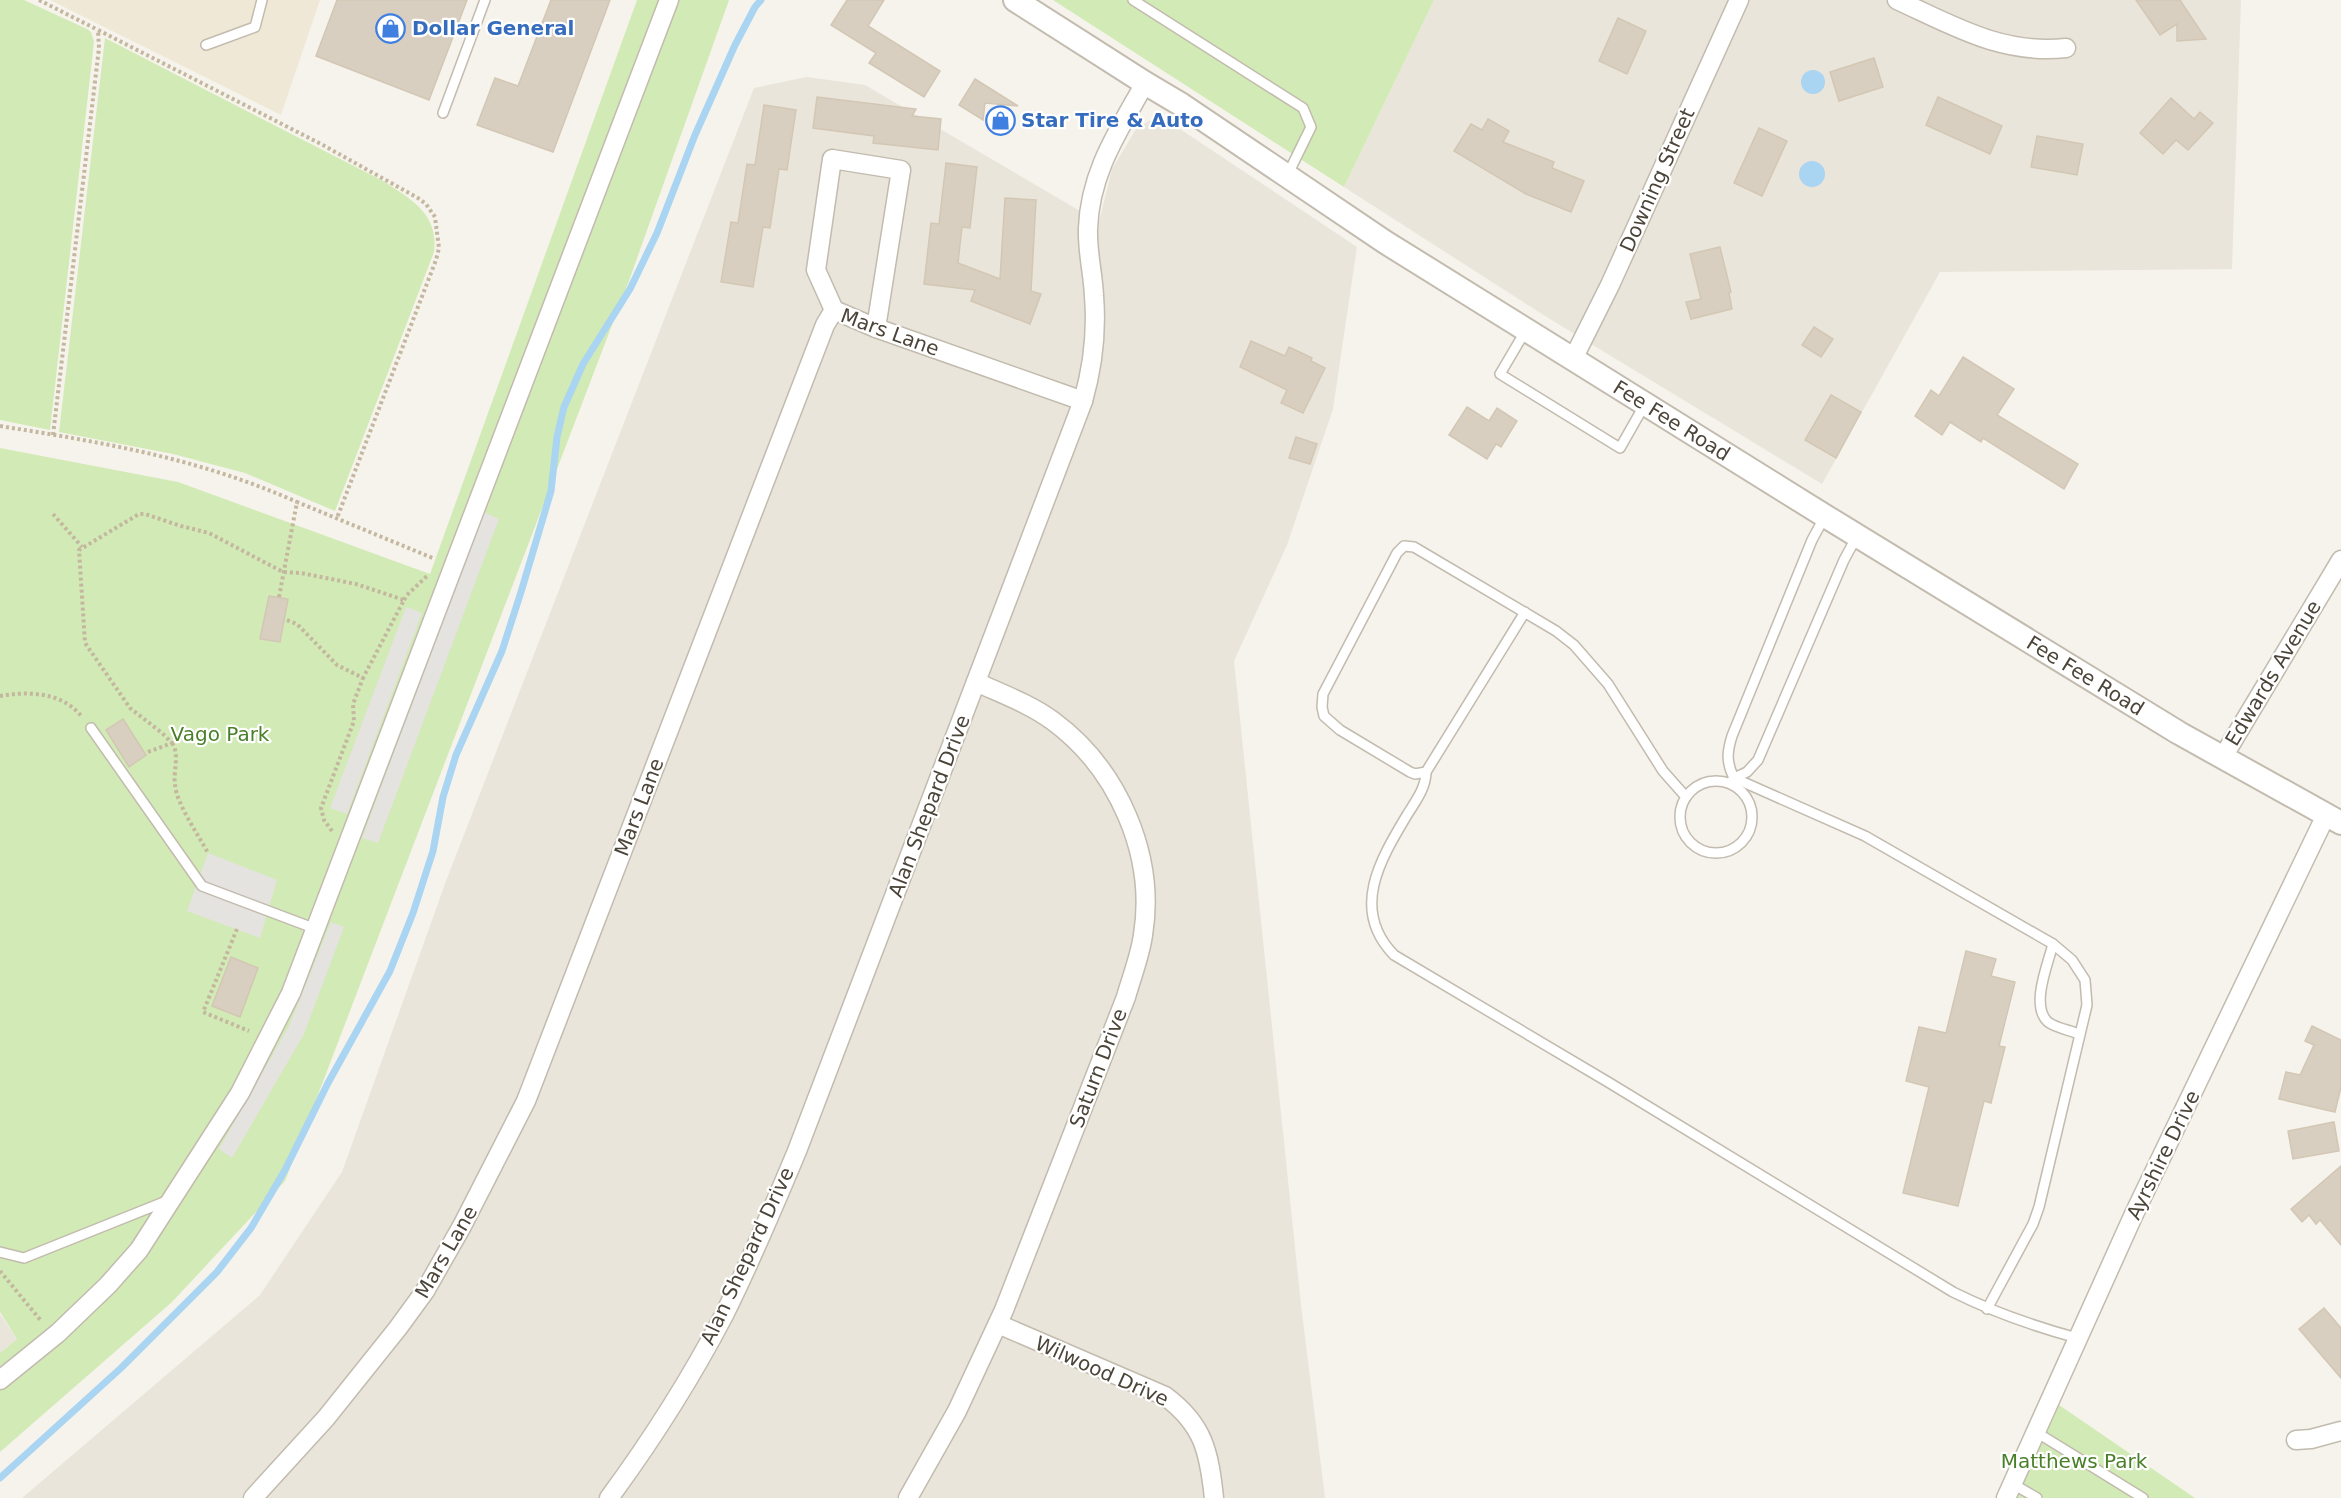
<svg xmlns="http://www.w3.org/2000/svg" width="2341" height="1498" font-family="'DejaVu Sans',sans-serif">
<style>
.residential{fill:#eae5da}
.education{fill:#efe8d6}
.green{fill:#d2eab5}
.parking{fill:#e5e3e0}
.water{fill:#a9d4f2}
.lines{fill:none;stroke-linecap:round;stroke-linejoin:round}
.stream{stroke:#a9d4f2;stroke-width:7}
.building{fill:#d8cfc1;stroke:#d3c7b4;stroke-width:1.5}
.service-casing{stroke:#c2bbae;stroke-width:12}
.minor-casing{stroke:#c2bbae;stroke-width:21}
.tertiary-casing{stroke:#c2bbae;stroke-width:26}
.path{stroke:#c4b79f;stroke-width:4;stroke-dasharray:3 3;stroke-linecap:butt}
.service{stroke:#fff;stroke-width:9}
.minor{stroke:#fff;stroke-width:18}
.tertiary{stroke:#fff;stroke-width:22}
.labels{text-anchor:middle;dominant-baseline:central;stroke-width:4.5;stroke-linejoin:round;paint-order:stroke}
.shop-label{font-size:20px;font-weight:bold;fill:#366cbe;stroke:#fff;text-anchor:start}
.street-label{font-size:20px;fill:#4b4439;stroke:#fff}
.park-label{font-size:20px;fill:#4a7f2a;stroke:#fff}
</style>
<rect width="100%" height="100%" fill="#f6f3ec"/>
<g class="residential">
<polygon points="1434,0 2241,0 2232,269 1940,272 1822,484 1545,316 1344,187"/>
<polygon points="807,77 865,85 1099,222 1112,169 1136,129 1154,118 1165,119 1357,247 1333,409 1287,545 1234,661 1301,1305 1325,1498 22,1498 260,1295 342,1172 446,881 754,88"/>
<polygon points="0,1314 17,1339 0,1353"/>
</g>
<polygon class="education" points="50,0 320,0 281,115"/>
<g class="green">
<polygon points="0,0 24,0 87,29 91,32 94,42 50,430 0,420"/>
<polygon points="637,0 729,0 630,278 285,1181 172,1302 0,1452 0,1353 17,1339 0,1312 0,448 178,482 430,574"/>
<polygon points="1053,0 1434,0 1344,187"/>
<path d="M105 38 383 181C411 199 439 214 434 252L335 511 245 473 173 454 59 432Z"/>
<polygon points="2059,1405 2195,1498 2016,1498"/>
</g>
<g class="parking">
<polygon points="484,512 499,519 378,843 362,838"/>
<polygon points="406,607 422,613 347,814 330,808"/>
<polygon points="208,853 277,880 260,938 187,911"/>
<polygon points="331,922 344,927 304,1034 232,1158 219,1149 289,1026"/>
</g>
<g class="water">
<circle cx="1813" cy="82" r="12"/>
<circle cx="1812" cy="174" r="13"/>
</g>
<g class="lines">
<polyline class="stream" points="0,1478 121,1368 217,1272 251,1228 285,1170 328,1083 390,971 413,913 433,851 443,797 456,755 502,651 521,592 551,491 557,437 564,407 583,364 630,289 657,233 695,135 735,45 755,7 761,0"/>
</g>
<g class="building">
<polygon points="337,0 467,0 429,100 316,56"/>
<polygon points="551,0 610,0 553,152 477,125 495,78 518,86"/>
<polygon points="847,0 884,0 868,26 940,71 924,97 869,63 876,53 831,25"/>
<polygon points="2136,0 2180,0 2206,39 2177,41 2177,24 2160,35"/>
<polygon points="1618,18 1646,31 1627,74 1599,61"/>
<polygon points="1874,58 1883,87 1839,101 1830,72"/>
<polygon points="975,79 1018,106 985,103 983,120 959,105"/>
<polygon points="817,97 916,109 912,116 941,119 938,150 873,143 874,136 813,128"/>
<polygon points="1938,97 2002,126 1990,154 1926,125"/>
<polygon points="2171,98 2194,119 2200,112 2213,123 2188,150 2176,140 2163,154 2140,133"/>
<polygon points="764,105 796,110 787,170 779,169 770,228 763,227 753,287 721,282 731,222 738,223 747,164 755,165"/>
<polygon points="1488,119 1509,131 1503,142 1554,162 1552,168 1584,181 1571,212 1526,194 1454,151 1471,124 1482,130"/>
<polygon points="1759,128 1787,141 1762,196 1734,183"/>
<polygon points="2037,136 2083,144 2077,175 2031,167"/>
<polygon points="946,163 977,167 970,228 962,227 958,263 1000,279 1005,198 1036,200 1031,291 1041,294 1030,324 971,301 975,290 924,284 931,223 939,224"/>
<polygon points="1720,247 1731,292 1729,293 1732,309 1691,319 1686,302 1701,299 1690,254"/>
<polygon points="1814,327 1833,339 1821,357 1802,345"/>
<polygon points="1251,341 1285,356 1289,347 1312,358 1311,361 1325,368 1303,413 1281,403 1287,390 1240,367"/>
<polygon points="1963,357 2014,389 1997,415 2078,464 2064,489 1983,438 1981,442 1950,422 1942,435 1915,416 1931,390 1939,396"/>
<polygon points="1831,395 1861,412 1836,458 1805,440"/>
<polygon points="1467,407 1489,421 1497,408 1517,421 1501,447 1496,444 1487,459 1449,435"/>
<polygon points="1296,437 1317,444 1310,464 1289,458"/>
<polygon points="269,596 288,599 280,642 260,639"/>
<polygon points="123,719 146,755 129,767 106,730"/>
<polygon points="1966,951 1996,959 1991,976 2015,982 1999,1046 2005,1047 1991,1103 1984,1101 1958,1206 1903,1193 1929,1087 1906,1081 1919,1027 1946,1033"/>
<polygon points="231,957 258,968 240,1017 212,1006"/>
<polygon points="2312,1026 2341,1040 2341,1087 2335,1112 2279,1099 2286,1072 2300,1075 2314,1045 2305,1041"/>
<polygon points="2334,1122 2339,1151 2293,1159 2288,1131"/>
<polygon points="2341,1166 2341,1245 2320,1220 2316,1224 2309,1215 2302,1222 2291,1209"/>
<polygon points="2324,1308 2341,1328 2341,1378 2299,1329"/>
</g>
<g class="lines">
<defs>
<g id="service">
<polyline points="1133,0 1303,108 1311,127 1287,176"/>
<polyline points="206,45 255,27 262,0"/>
<polyline points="443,113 485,0"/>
<polyline points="1526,330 1500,374 1620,448 1645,404"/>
<path d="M1825 516 1812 540 1732 736C1727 752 1726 762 1734 778L1865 836 2053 944 2072 960 2085 980 2087 1005 2039 1207 2033 1224 1987 1309"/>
<polyline points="1525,612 1426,772 1415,774 1410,772 1340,730 1324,716 1322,707 1323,694 1397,553 1404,546 1414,547 1556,631 1574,645 1608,684 1663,771 1686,797"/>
<polyline points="91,728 202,886 316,929"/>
<path d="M1426 772C1426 788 1415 802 1407 815 1380 860 1350 910 1394 955L1608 1082 1953 1292C1993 1312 2033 1326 2077 1338"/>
<circle cx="1716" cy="817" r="36"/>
<polyline points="1730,783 1734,778 1747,772 1758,760 1844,560 1857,536"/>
<path d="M2053 944C2048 964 2030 1006 2048 1022 2056 1028 2069 1030 2079 1034"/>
<polyline points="0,1252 24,1258 169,1200"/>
<polyline points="2036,1432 2143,1498"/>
<polyline points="2013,1484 2037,1498"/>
</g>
<g id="minor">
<path d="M1897 0C1954 26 2002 55 2066 48"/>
<polyline points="834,310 816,270 832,159 901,170 876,328"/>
<polyline points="1573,359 1610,285 1739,0"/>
<polyline points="2223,757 2341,560"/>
<path d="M998 1324 1165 1396C1204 1425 1209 1452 1214 1498"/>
<polyline points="0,1380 58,1333 108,1285 139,1250 240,1093 291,993 669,0"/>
<polyline points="2296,1440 2311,1439 2341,1431"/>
<polyline points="253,1498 326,1418 398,1328 425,1291 462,1226 526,1101 825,325 834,310 876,328 1083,401"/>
<path d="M609 1498C651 1441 691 1378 724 1315 751 1261 774 1206 797 1151L1083 401C1093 366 1097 333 1094 296 1093 273 1087 251 1088 228 1090 172 1119 130 1145 83"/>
<path d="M908 1498 957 1411 1004 1310 1126 997C1132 976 1140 956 1143 935 1156 855 1118 769 1053 721 1030 704 1002 694 976 682"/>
<polyline points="2006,1498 2134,1214 2326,815"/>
</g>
<g id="tertiary">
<path id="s1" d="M1015 0 1145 83 1182 105 1385 242 1825 516 2179 733 2341 823"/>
</g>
</defs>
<use href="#service" class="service-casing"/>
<use href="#minor" class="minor-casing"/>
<use href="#tertiary" class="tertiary-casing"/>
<g class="path">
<polyline points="39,0 98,30"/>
<path d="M0 426C105 443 198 458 297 502"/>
<polyline points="53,435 99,48 98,30 321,144 418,198 426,204 435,217 439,248 436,260 337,518"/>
<polyline points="53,514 82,547"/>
<polyline points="279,597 297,502 435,559"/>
<polyline points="404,600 407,595 428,575"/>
<path d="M0 696C28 691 63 692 82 717"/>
<path d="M172 743C180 755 173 771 175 785 177 805 198 834 208 853"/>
<polyline points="148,752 172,743 162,733 130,708 85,643 79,550 139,514 145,514 181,526 209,533 283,572 301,573 356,584 404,600 363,678 337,665 297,624 284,619"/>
<polyline points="332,831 324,820 321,808 354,721 353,704 363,678"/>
<polyline points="237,929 203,1012 249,1031"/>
<polyline points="0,1271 42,1322"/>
</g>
<use href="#service" class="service"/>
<use href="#minor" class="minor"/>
<use href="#tertiary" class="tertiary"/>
</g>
<defs>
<symbol id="shop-ring" viewBox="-11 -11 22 22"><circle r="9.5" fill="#fff" stroke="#3f7fe0" stroke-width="1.5"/><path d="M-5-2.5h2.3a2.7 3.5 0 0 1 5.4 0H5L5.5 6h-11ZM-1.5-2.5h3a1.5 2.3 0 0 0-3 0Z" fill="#3f7fe0"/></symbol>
</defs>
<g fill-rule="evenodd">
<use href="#shop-ring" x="374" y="12" width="33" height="33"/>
<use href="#shop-ring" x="984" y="104" width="33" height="33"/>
</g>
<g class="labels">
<g class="shop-label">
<text x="412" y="28">Dollar General</text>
<text x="1021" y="120">Star Tire &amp; Auto</text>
</g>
<g class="street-label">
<text transform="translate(1657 180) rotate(-66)">Downing Street</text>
<text transform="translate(890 332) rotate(20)">Mars Lane</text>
<text stroke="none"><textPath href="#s1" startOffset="780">Fee Fee Road</textPath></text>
<text transform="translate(2273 673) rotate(-59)">Edwards Avenue</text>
<text stroke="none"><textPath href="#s1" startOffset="1266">Fee Fee Road</textPath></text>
<text transform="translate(929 806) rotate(-69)">Alan Shepard Drive</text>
<text transform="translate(639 807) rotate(-69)">Mars Lane</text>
<text transform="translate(1098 1068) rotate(-69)">Saturn Drive</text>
<text transform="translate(2163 1155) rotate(-64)">Ayrshire Drive</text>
<text transform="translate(446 1252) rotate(-60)">Mars Lane</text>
<text transform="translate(747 1256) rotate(-65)">Alan Shepard Drive</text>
<text transform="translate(1102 1371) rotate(24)">Wilwood Drive</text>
</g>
<g class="park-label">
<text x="220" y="734">Vago Park</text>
<text x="2074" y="1461">Matthews Park</text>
</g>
</g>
</svg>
